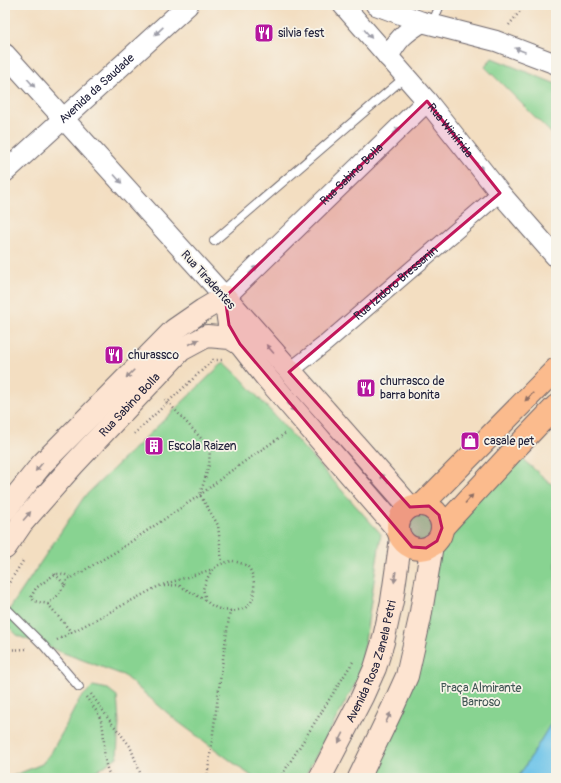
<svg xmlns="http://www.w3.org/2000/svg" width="561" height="783" font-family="Pangolin,sans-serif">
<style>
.green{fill:#88d391;stroke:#557a66}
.water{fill:#6bc3e9;stroke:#467292}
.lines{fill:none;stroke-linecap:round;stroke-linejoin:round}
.service-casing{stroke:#6b646a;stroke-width:10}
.minor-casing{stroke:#6b646a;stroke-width:18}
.tertiary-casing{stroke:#6b646a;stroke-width:22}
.secondary-casing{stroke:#6b646a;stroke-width:24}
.primary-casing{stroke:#6b646a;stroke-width:24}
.path{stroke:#6b646a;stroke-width:2.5;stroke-dasharray:1 3;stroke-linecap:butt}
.service{stroke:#fff;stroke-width:8}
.minor{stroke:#fff;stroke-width:16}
.tertiary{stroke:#fff;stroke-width:20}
.secondary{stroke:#fde4d1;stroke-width:22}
.primary{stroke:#fbbb8d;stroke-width:22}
.oneway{fill:#9c9ca7}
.oneway2{fill:#9a8d8e}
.oneway3{fill:#8e6e64}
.marked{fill:#c2185b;fill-opacity:0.2;stroke:#c2185b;stroke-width:3;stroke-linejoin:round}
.labels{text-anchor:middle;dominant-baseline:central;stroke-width:3.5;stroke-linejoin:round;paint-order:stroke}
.poi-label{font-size:12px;fill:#22223b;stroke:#f7f3e8;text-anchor:start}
.street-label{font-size:12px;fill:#22223b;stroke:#f7f3e8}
.park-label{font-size:12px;fill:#415755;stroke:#f7f3e8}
</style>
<rect width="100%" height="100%" fill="#f7f3e8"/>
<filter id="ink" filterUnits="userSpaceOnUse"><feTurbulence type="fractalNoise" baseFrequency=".025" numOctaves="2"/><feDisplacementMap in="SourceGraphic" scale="8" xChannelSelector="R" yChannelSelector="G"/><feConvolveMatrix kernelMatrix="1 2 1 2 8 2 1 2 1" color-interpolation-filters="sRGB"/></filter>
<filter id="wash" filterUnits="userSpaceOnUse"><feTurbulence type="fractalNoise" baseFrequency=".012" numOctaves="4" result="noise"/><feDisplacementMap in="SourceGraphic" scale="16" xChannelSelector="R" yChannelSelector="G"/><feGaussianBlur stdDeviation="0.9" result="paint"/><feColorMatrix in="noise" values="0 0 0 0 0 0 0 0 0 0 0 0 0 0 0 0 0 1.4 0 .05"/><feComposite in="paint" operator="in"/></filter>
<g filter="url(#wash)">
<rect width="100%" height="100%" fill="#f3dec1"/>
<g class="green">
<polygon points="492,58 556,84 556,138 485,67"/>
<polygon points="224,362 240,377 381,534 360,675 304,778 254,778 177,721 123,675 18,636 5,623 5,616 84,497"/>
<polygon points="514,452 556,488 556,715 518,778 362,778 420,644 442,538"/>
<path d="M428 507C436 511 440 517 441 527L423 545 411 543C404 530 398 525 406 512Z"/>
<polygon points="93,686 108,689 117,696 119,722 117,757 96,772 81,778 8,778 42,764 52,751 62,733 79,700"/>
</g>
<polygon class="water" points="556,715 556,778 518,778"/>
</g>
<g filter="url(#ink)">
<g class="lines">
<defs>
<g id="service">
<polyline points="432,24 440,5"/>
<polyline points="214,241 405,77"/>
<polyline points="5,607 44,646 79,687"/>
</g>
<g id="minor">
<path id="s1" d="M289 372 326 343 500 193"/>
</g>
<g id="tertiary">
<path id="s2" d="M343 5 427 101 500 193 556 257"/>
<polyline points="376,5 422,22 496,41 556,64"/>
<path id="s3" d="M5 54 225 297 427 101"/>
<path d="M388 57C398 39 404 33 422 22"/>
<path id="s4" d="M5 172 188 5"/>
</g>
<g id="secondary">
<polyline points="225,297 229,325 240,344 266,377 398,530"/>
<polyline points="225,297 410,507"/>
<polyline points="5,510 42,464 174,330 203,310 225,297"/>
<path id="s5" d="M5 548 22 523 73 465 181 350 207 336 230 338 240 344"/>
<path id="s6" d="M320 778 362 697 375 668 383 642 392 601 401 538"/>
<polyline points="359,778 393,707 407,676 420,618 432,545"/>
</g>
<g id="primary">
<circle cx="420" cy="527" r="22"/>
<polyline points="422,505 556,369"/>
<polyline points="442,528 513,451 556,406"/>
</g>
</defs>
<use href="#service" class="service-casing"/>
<use href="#minor" class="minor-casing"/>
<use href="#tertiary" class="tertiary-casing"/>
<use href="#secondary" class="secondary-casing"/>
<use href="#primary" class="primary-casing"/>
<g class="path">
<polyline points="509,25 525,5"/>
<polyline points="165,399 210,448 209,465 200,495 218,525 222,563"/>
<polyline points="134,434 213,360 223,360"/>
<path d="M233 561C237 562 245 564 248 567 255 574 257 597 249 605 240 614 215 612 207 601 205 598 204 592 203 589 210 571 213 564 233 561Z"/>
<polyline points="55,574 65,585 57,596 48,604 34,601 31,597 36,588 55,574 64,574 71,578 117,551 200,495 228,473 286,433"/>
<polyline points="65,585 67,580 70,578"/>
<polyline points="164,586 178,585 207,601"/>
<polyline points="5,589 23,561"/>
<polyline points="48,604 72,633"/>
<polyline points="57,640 159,586 213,569"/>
<polyline points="5,650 26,649"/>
<polyline points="91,694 102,709 107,717 130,746 142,778"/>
<path d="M86 697C90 703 97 710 100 718 108 736 99 761 112 778"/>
<polyline points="207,778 224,651 230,611"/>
<polyline points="280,778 354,660"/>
</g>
<use href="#service" class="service"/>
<use href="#minor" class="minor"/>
<use href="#tertiary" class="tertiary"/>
<use href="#secondary" class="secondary"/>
<use href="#primary" class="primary"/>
</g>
<defs><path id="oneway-solid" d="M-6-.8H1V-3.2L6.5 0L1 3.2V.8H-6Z"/></defs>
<g class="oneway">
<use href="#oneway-solid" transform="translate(159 31) rotate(137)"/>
<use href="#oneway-solid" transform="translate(368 34) rotate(49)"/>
<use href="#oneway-solid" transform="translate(520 50) rotate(-159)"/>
<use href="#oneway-solid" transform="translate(31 83) rotate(48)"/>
<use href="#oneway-solid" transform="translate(396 131) rotate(-44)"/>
<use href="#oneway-solid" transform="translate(479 166) rotate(51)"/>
<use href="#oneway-solid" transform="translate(118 179) rotate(48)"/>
<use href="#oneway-solid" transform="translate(253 270) rotate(-44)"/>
</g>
<g class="oneway2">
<use href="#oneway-solid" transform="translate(194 342) rotate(-28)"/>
<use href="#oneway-solid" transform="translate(270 349) rotate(-131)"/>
<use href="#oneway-solid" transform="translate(130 374) rotate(135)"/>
<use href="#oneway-solid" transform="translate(291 407) rotate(50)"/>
<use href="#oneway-solid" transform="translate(39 467) rotate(130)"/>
<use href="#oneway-solid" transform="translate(384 478) rotate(-132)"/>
<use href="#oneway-solid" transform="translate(27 516) rotate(-49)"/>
<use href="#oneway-solid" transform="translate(395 577) rotate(98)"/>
<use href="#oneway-solid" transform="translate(388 718) rotate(-65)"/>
<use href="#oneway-solid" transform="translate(341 738) rotate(117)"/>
</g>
<g class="oneway3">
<use href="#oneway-solid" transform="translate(529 397) rotate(135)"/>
<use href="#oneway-solid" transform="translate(469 499) rotate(-48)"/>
</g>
</g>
<path class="marked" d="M427 101 500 193 289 372 410 507 429 506 439 515 442 528 437 541 426 548 412 547 240 344 229 325 225 297Z"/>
<defs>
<symbol id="restaurant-square" viewBox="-11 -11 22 22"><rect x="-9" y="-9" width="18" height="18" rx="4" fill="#b5179e" stroke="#f7f3e8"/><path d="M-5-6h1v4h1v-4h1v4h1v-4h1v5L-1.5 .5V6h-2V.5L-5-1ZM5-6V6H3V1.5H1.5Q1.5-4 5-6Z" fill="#fff"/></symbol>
<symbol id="shop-square" viewBox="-11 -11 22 22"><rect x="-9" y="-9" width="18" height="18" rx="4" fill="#b5179e" stroke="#f7f3e8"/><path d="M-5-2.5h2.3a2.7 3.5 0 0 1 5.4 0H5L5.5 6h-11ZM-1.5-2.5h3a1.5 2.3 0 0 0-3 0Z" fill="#fff"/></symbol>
<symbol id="building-square" viewBox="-11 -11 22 22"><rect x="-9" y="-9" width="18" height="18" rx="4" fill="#b5179e" stroke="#f7f3e8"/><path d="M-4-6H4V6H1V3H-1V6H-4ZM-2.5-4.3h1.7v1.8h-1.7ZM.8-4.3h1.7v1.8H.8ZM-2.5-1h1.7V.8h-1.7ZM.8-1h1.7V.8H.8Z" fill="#fff"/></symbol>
</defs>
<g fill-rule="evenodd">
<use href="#restaurant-square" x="253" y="22" width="22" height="22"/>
<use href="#restaurant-square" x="103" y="344" width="22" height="22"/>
<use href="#restaurant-square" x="355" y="377" width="22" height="22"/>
<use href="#shop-square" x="459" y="430" width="22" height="22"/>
<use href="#building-square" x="143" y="435" width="22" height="22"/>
</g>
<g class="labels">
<g class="poi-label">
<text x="278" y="33">silvia fest</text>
<text x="128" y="355">churassco</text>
<text x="380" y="381">churrasco de<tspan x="380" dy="14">barra bonita</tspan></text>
<text x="484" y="441">casale pet</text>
<text x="168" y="446">Escola Raizen</text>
</g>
<g class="street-label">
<text stroke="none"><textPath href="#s4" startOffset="124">Avenida da Saudade</textPath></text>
<text stroke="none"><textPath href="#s2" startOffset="165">Rua Winifrida</textPath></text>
<text stroke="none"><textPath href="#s3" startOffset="504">Rua Sabino Bolla</textPath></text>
<text transform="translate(208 280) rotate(48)">Rua Tiradentes</text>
<text stroke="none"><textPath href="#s1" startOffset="139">Rua Izidoro Bressanin</textPath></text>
<text stroke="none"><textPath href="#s5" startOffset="190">Rua Sabino Bolla</textPath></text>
<text stroke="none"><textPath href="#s6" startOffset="128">Avenida Rosa Zanela Petri</textPath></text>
</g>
<g class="park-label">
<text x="481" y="688">Praça Almirante<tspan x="481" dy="14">Barroso</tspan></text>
</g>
</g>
<rect width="561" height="783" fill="none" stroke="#f7f3e8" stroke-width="20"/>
</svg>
